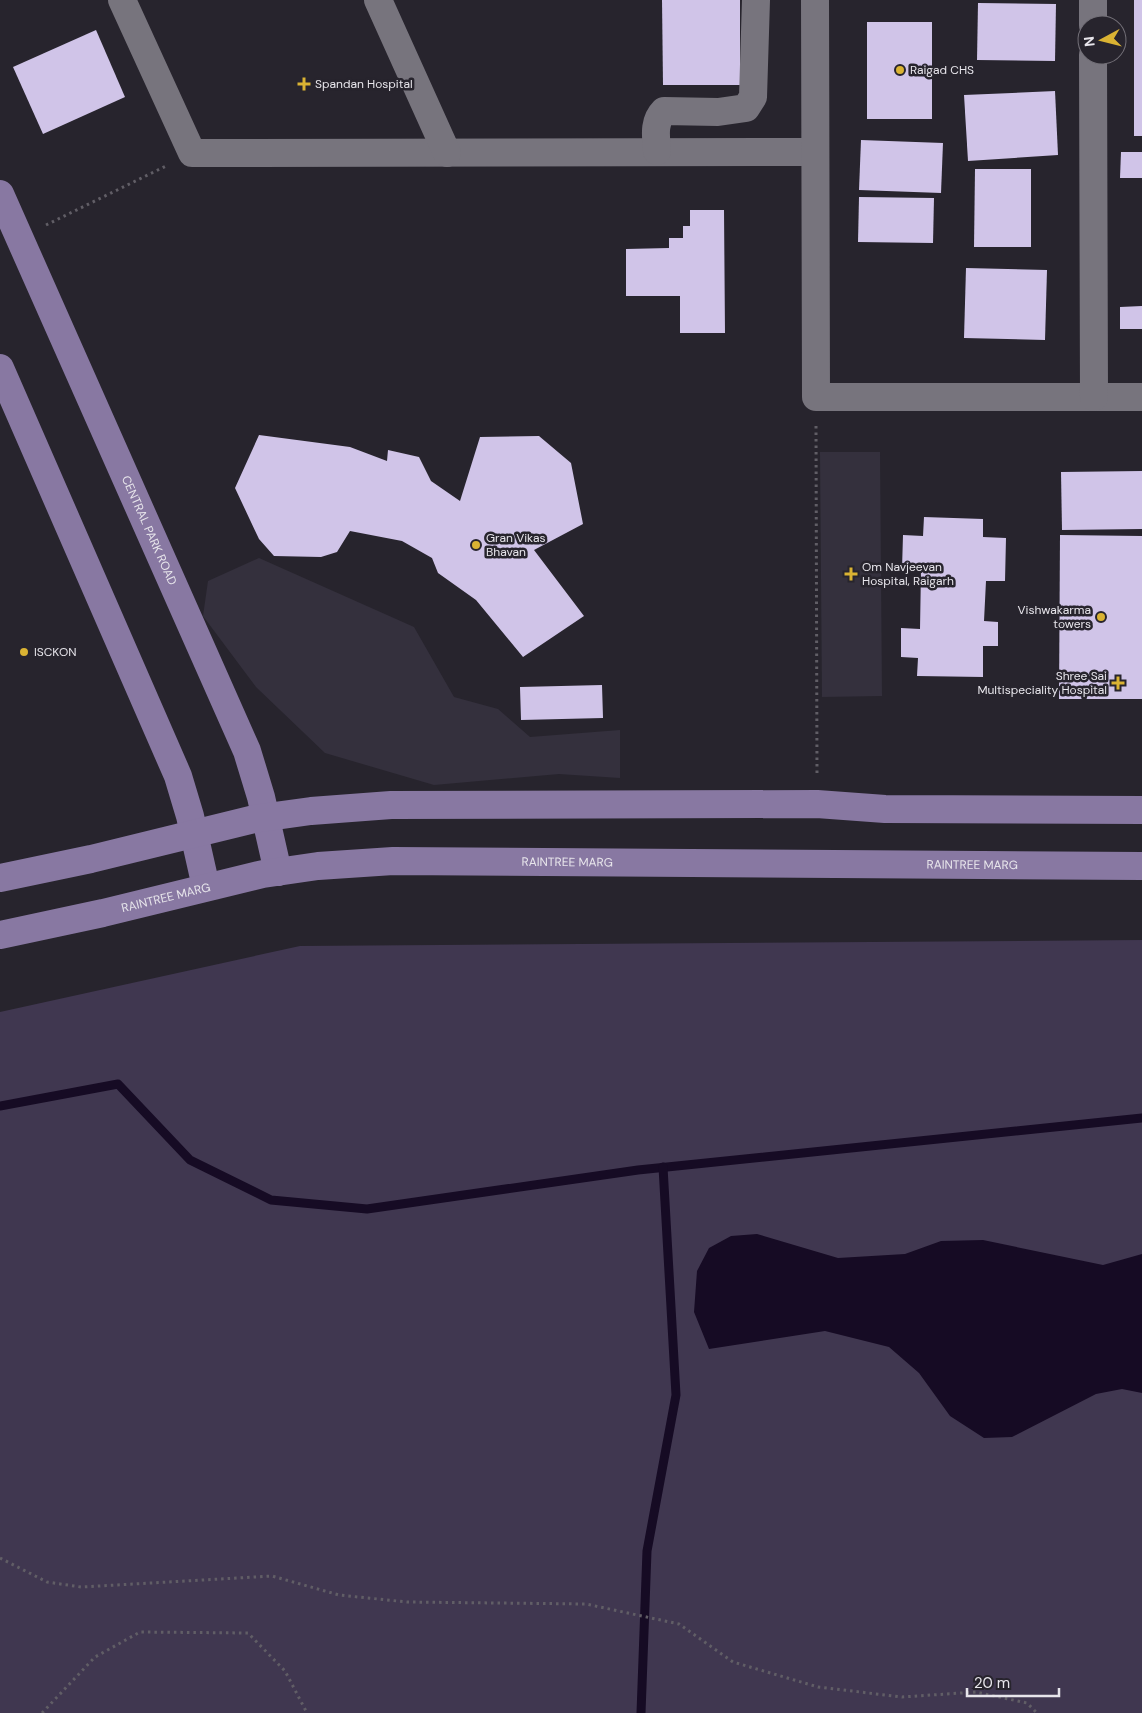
<svg xmlns="http://www.w3.org/2000/svg" width="1142" height="1713" font-family="'DM Sans',sans-serif">
<style>
.built{fill:#34303d}
.green{fill:#403750}
.water{fill:#160b24}
.lines{fill:none;stroke-linecap:round;stroke-linejoin:round}
.stream{stroke:#160b24;stroke-width:9}
.building{fill:#d0c4e8}
.path{stroke:#615e66;stroke-width:3;stroke-dasharray:2.5 4;stroke-linecap:butt}
.minor{stroke:#77747d;stroke-width:28}
.primary{stroke:#8878a2;stroke-width:28}
.poi-dot{fill:#dab333;stroke:#27242d;stroke-width:2}
.labels{text-anchor:middle;dominant-baseline:central;stroke-width:5;stroke-linejoin:round;paint-order:stroke}
.poi-label{font-size:12px;fill:#e7e5eb;stroke:#27242d;text-anchor:start}
.street-label{font-size:12px;fill:#e7e5eb;stroke:#27242d}
</style>
<rect width="100%" height="100%" fill="#27242d"/>
<g class="built">
<polygon points="820,452 880,452 882,696 822,697"/>
<polygon points="259,558 414,627 454,697 498,709 530,737 620,730 620,778 559,774 434,785 325,753 256,687 203,616 208,581"/>
</g>
<polygon class="green" points="1142,940 1142,1713 0,1713 0,1012 300,946"/>
<polygon class="water" points="757,1234 838,1258 905,1254 941,1241 983,1240 1103,1265 1142,1254 1142,1393 1122,1389 1096,1394 1012,1437 984,1438 950,1416 919,1373 889,1347 825,1331 709,1349 694,1312 697,1271 709,1248 731,1236"/>
<g class="lines">
<g class="stream">
<polyline points="0,1106 118,1084 190,1160 271,1200 367,1209 638,1170 1142,1118"/>
<polyline points="641,1713 647,1551 676,1395 663,1167"/>
</g>
</g>
<g class="building">
<polygon points="662,0 740,0 740,85 663,85"/>
<rect x="1134" y="0" width="8" height="136"/>
<polygon points="978,3 1056,4 1055,61 977,60"/>
<rect x="867" y="22" width="65" height="97"/>
<polygon points="96,30 125,97 43,134 13,67"/>
<polygon points="1055,91 1058,155 968,161 964,95"/>
<polygon points="861,140 943,143 941,193 859,190"/>
<polygon points="1121,152 1142,152 1142,178 1120,178"/>
<polygon points="975,169 1031,169 1031,247 974,247"/>
<polygon points="859,197 934,198 933,243 858,242"/>
<polygon points="690,210 724,210 725,333 680,333 680,296 626,296 626,249 669,248 669,238 683,238 683,226 690,226"/>
<polygon points="966,268 1047,270 1045,340 964,338"/>
<polygon points="1142,306 1142,329 1120,329 1120,307"/>
<polygon points="259,435 350,447 387,461 388,450 419,457 431,481 460,501 480,437 539,436 571,463 583,524 534,550 584,616 523,657 476,600 438,573 432,558 402,541 350,531 337,552 321,557 274,556 259,539 235,488"/>
<polygon points="1142,471 1142,529 1062,530 1061,472"/>
<polygon points="924,517 983,519 983,537 1006,538 1005,581 986,581 984,621 998,622 998,646 983,646 983,677 917,676 918,658 901,657 901,628 920,629 921,570 902,569 903,535 923,536"/>
<polygon points="1060,535 1142,536 1142,699 1059,699"/>
<polygon points="602,685 603,718 521,720 520,687"/>
</g>
<g class="lines">
<g class="path">
<polyline points="46,225 166,166"/>
<polyline points="816,426 817,774"/>
<polyline points="0,1558 47,1582 81,1587 272,1576 339,1595 407,1602 586,1604 679,1624 733,1662 818,1687 902,1697 976,1692 1027,1703 1037,1713"/>
<polyline points="42,1713 95,1657 140,1632 248,1633 285,1671 307,1713"/>
</g>
<g class="minor">
<polyline points="122,0 192,153 815,152"/>
<polyline points="378,0 447,153"/>
<polyline points="815,0 816,397 1142,397"/>
<polyline points="1093,0 1093,25"/>
<polyline points="1093,55 1094,397"/>
<path d="M657 151C656 137 653 122 664 111L718 112 746 108 753 97 756 0"/>
</g>
<g class="primary">
<path id="s1" d="M0 194 247 751 261 797 278 872"/>
<polyline points="0,368 178,776 190,816 206,887"/>
<polyline points="0,878 91,859 254,819 311,811 391,805 817,804 885,809 1142,810"/>
<path id="s2" d="M0 935 103 913 263 874 318 866 393 861 1142 866"/>
</g>
</g>
<g class="poi-dot">
<circle cx="900" cy="70" r="5"/>
<path d="M301.5 76.5h5v5h5v5h-5v5h-5v-5h-5v-5h5z"/>
<circle cx="476" cy="545" r="5"/>
<path d="M848.5 566.5h5v5h5v5h-5v5h-5v-5h-5v-5h5z"/>
<circle cx="1101" cy="617" r="5"/>
<circle cx="24" cy="652" r="5"/>
<path d="M1115.5 675.5h5v5h5v5h-5v5h-5v-5h-5v-5h5z"/>
</g>
<g class="labels">
<g class="poi-label">
<text x="910" y="70">Raigad CHS</text>
<text x="315" y="84">Spandan Hospital</text>
<text x="486" y="538">Gran Vikas<tspan x="486" dy="14">Bhavan</tspan></text>
<text x="862" y="567">Om Navjeevan<tspan x="862" dy="14">Hospital, Raigarh</tspan></text>
<text x="1091" y="610" text-anchor="end">Vishwakarma<tspan x="1091" dy="14">towers</tspan></text>
<text x="34" y="652">ISCKON</text>
<text x="1107" y="676" text-anchor="end">Shree Sai<tspan x="1107" dy="14">Multispeciality Hospital</tspan></text>
</g>
<g class="street-label">
<text stroke="none"><textPath href="#s1" startOffset="368">CENTRAL PARK ROAD</textPath></text>
<text stroke="none"><textPath href="#s2" startOffset="575">RAINTREE MARG</textPath></text>
<text stroke="none"><textPath href="#s2" startOffset="980">RAINTREE MARG</textPath></text>
<text stroke="none"><textPath href="#s2" startOffset="170">RAINTREE MARG</textPath></text>
</g>
</g>
<g transform="translate(1102 40) rotate(263)"><circle r="24" fill="#27242d" stroke="#747179"/>
<path d="M0-4L9 19L0 12L-9 19Z" fill="#dab333"/>
<text y="-8" font-size="14" font-weight="bold" text-anchor="middle" fill="#e7e5eb">N</text>
</g>
<path d="M967 1688v8h92v-8" fill="none" stroke="#e7e5eb" stroke-width="2.5"/>
<text x="974" y="1688" font-size="15" fill="#e7e5eb" stroke="#27242d" stroke-width="4" paint-order="stroke">20 m</text>
</svg>
